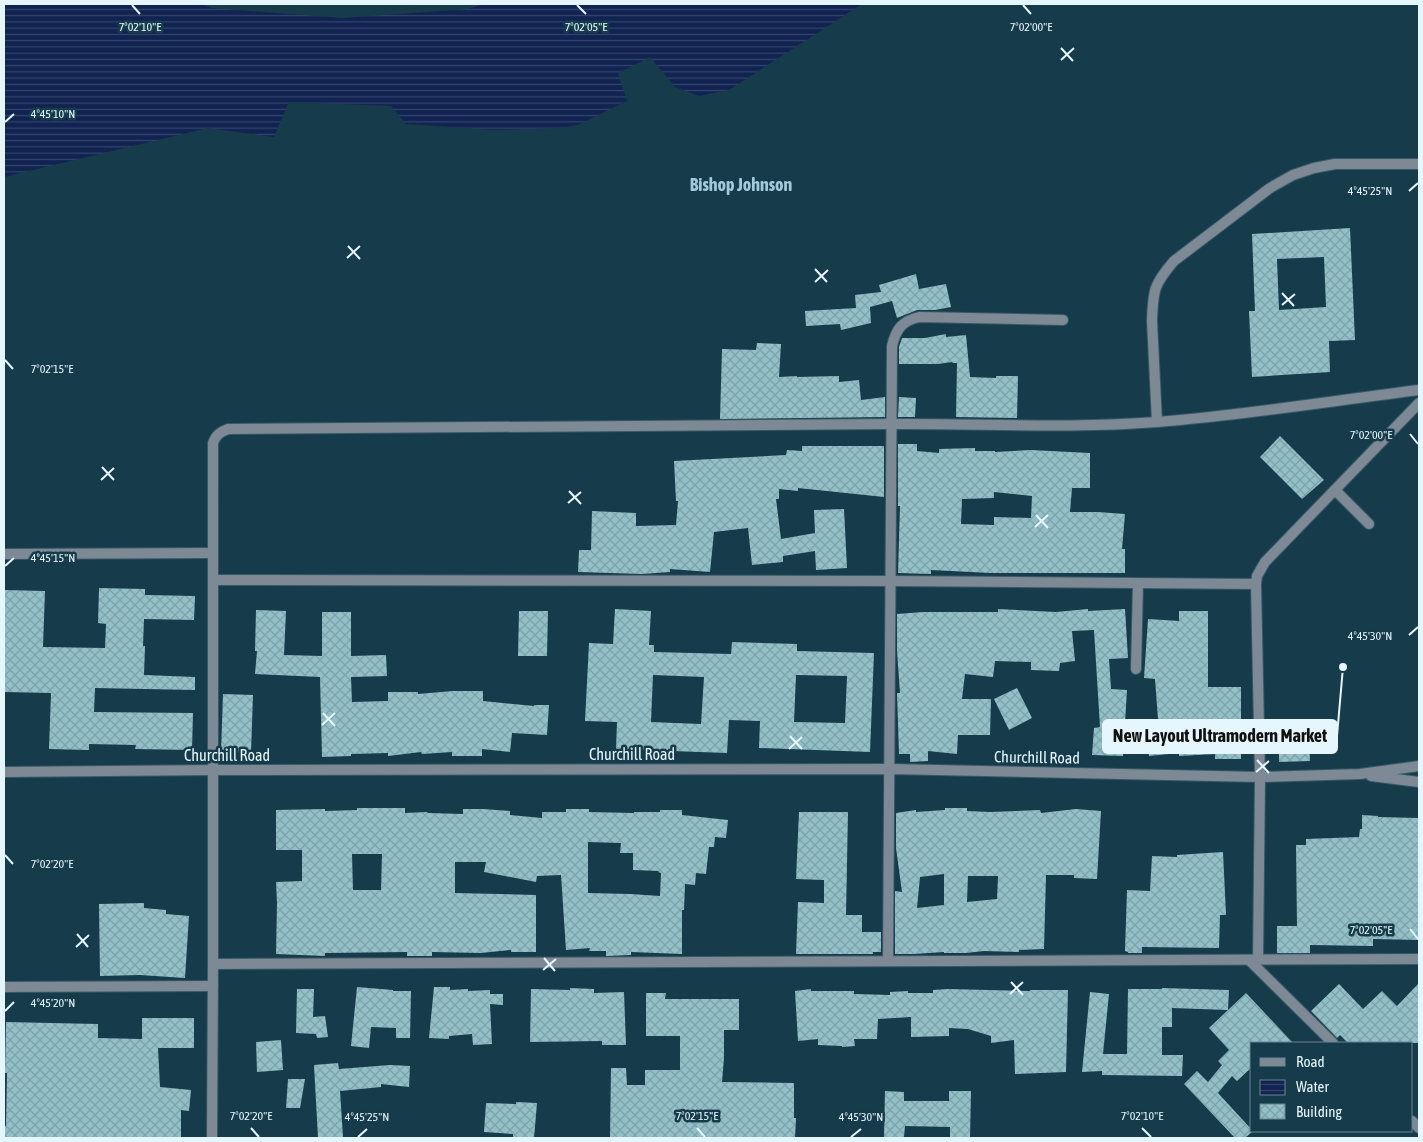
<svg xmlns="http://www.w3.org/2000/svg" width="1423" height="1142" font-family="'Asap Condensed',sans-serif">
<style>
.water{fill:url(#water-rules)}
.building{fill:url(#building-cross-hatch);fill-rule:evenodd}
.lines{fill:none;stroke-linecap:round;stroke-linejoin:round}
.minor-casing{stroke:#375967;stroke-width:12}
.tertiary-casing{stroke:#375967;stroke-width:12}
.minor{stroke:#7d8994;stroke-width:10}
.tertiary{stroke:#7d8994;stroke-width:10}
.ticks{fill:none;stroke:#e6f6fd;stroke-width:2}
.labels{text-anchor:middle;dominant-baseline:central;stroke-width:5;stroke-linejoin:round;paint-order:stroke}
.street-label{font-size:16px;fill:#e6f6fd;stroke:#163b4b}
.neighbourhood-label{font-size:18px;font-weight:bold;fill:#a2cadc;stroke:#163b4b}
.ticks-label{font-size:12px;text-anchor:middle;fill:#e6f6fd;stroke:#163b4b;stroke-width:5;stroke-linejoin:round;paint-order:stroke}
.leader{fill:none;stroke:#e6f6fd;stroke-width:2}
.callout-dot{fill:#e6f6fd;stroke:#163b4b;stroke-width:2}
.callout{fill:#e6f6fd;stroke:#e6f6fd;stroke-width:2}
.callout-label{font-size:18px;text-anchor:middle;font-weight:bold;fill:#111}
</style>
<defs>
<pattern id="water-rules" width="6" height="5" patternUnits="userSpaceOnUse" patternTransform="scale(1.25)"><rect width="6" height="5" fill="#112351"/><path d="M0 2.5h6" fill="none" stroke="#34446b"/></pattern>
<pattern id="building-cross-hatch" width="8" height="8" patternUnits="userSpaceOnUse" patternTransform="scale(1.25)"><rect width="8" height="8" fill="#92c0c8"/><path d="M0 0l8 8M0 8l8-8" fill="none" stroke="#7fa2a9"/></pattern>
</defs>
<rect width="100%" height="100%" fill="#163b4b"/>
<polygon class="water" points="4,4 200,4 212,8 342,18 468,9 485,4 862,4 729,90 699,96 675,87 650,57 618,73 627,101 578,125 560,128 494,130 406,124 391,106 289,102 274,137 208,128 4,177"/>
<g class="building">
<path d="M1350 228 1355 340 1329 341 1330 372 1252 377 1249 311H1255L1252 234ZM1324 257 1326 307 1279 310 1277 259Z"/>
<polygon points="916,274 919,289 946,284 951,307 935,310 917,310 897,318 892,301 870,307 871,323 841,330 840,324 806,326 805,311 856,308 855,295 881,292 879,285"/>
<polygon points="946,334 946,337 966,335 970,377 996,378 996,376 1018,376 1017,418 956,417 957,363 953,363 952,362 938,364 899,364 899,347 902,338 925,338"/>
<polygon points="757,343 781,344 779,377 797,376 797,377 839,376 839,382 859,380 861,400 885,397 885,417 720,419 722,349 756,350"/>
<polygon points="899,397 916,398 915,417 898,417"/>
<polygon points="1280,436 1324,480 1302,499 1260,457"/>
<path d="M898 444H917V451L939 453V449L975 448V451H995V452L1031 450 1090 453V488H1072L1070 512H1098L1125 514 1122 549H1125V573H990L931 570V574L898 573 900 506H898ZM994 492 1032 496 1031 518 994 517V525L961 524 962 499 994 498Z"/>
<polygon points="802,446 884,446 884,506 884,497 798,488 798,491 779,489 779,499 776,499 781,539 815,533 814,510 844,509 847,568 816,570 815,551 783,556 783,562 752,565 748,528 714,532 710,572 670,569 670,572 642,574 578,572 579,550 591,550 592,511 636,513 636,526 676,525 678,501 676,501 674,461 786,455 787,450 802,451"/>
<polygon points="99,588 145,589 145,595 195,596 194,620 144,619 143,646 145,646 144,675 195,677 195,690 95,688 94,712 193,713 192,750 135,749 136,745 89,744 89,750 49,749 51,693 4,692 4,590 45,591 43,647 105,648 106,624 98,623"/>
<path d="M615 609 651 611 649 645H654V652L731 654 732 642 797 644V651L874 653 870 752 759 748 760 721 729 720 727 753 616 749 617 722 585 721 589 643 613 644ZM653 675 704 677 701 724 651 722ZM796 675 847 676 845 723 794 722Z"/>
<polygon points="998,609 1056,612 1088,609 1088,611 1125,609 1128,658 1109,659 1111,689 1127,690 1123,756 1092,755 1094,728 1100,727 1094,630 1072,631 1075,661 1060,663 1059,671 1031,670 1031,662 995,661 993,677 965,674 962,699 991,699 990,735 958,735 957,754 928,751 928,761 910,762 910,754 899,754 897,693 900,693 897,651 897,614 923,612 998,612"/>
<polygon points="256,610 286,611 284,655 322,656 322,612 351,612 351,656 386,655 387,676 351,677 352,702 388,701 388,692 418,692 418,694 453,691 483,691 483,701 534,706 534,705 549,705 547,735 512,733 510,752 482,749 482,756 452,756 452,752 422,754 421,752 388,756 388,753 351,754 351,756 322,757 320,677 255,674 257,651 255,651"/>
<polygon points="519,611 548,611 547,656 518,656"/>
<polygon points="1179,611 1208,611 1208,687 1241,687 1241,759 1215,759 1215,754 1179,756 1179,753 1149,756 1147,734 1159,733 1155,679 1144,678 1148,619 1179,621"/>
<polygon points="1017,688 1032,718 1009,730 994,699"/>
<polygon points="223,694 253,695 251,753 221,752"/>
<polygon points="1309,741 1310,761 1279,762 1279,742"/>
<path d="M357 808H405V813L427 812 428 813 463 814V809H483L510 811V815L542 818V812H566V809H589V812L634 813V812H660V810H682V815L728 820 726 838 715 837 714 847H709L706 874 696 873 695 885 685 884 684 910H682V954L631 952V955L606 956V951H589L590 948 566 950 561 875 537 876 536 882 484 872 486 862H455V893L536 895V952H511V950L481 953 432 952V956H407V952L325 953V956L276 954 277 903 276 882 302 881V850H276V810L325 809V811L357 810ZM588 842 621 843 620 853H633V870L659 871 658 872 661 873 660 896 630 894 588 893ZM352 854H382L381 890H353Z"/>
<path d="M945 808H967V811L990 812 1040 810 1041 813 1076 809 1101 811 1097 879 1074 878V875H1046L1044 949 1019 950V952L984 951 966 953H944V952L914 954H895V891L902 892 896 848V813L916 810V812L945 810ZM944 874V905L917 908 920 877ZM968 876H998L997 899 967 902Z"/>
<polygon points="799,812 848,812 846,915 862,915 862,932 881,932 881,952 873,952 873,954 796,954 798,902 824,903 824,880 796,879"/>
<polygon points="1362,815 1378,816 1378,817 1419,818 1419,940 1373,939 1373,946 1310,945 1310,953 1277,953 1277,926 1297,926 1296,845 1306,845 1306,839 1359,837 1360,829 1362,829"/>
<polygon points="1223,852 1226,915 1220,915 1219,948 1142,947 1142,953 1128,953 1128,952 1125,951 1127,890 1150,891 1152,856 1177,857 1177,855"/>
<polygon points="144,903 144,908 166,910 166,914 189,916 185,978 140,975 100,976 99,904"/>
<polygon points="1419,983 1419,1043 1348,1043 1340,1035 1337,1038 1311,1011 1339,984 1363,1009 1382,991 1397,1006"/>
<polygon points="357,987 393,990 393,991 411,991 410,1038 396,1038 396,1028 371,1027 369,1048 351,1046"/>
<polygon points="434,987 450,987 450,990 468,989 468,991 490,990 490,994 503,994 503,1005 490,1004 492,1044 473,1045 472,1034 449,1036 449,1039 429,1038"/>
<polygon points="570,988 594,989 594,993 624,992 626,1045 602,1045 602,1041 530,1042 531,989 570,990"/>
<polygon points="1162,988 1229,990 1228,1010 1172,1008 1172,1027 1162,1027 1162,1055 1183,1055 1182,1076 1102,1075 1102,1071 1082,1072 1090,992 1109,994 1103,1054 1127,1054 1128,989 1162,989"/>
<polygon points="297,989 314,989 313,1017 325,1016 328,1037 317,1038 316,1034 296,1033"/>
<polygon points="811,989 811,991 854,991 854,994 890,995 890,992 908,991 908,993 933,993 933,990 948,989 1030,991 1030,990 1068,990 1066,1072 1015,1074 1014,1040 991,1043 991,1036 968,1029 949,1028 949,1036 911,1037 911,1017 878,1019 877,1039 854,1039 855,1046 842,1047 842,1046 818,1045 818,1039 798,1041 795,991"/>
<polygon points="646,993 666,993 665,999 739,999 739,1030 724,1030 724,1058 722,1082 794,1083 794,1118 796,1118 795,1138 610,1138 611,1068 626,1068 627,1085 645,1085 645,1070 680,1070 680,1036 646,1036"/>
<polygon points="1246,993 1293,1043 1252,1043 1252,1067 1237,1081 1232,1076 1218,1093 1253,1131 1245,1138 1235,1138 1184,1084 1197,1071 1208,1082 1222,1065 1218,1061 1229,1050 1209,1028"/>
<polygon points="142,1018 194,1018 194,1048 158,1048 160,1087 191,1090 189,1111 181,1110 181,1138 4,1138 4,1126 6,1126 7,1073 5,1073 6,1022 98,1024 98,1038 142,1039"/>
<polygon points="281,1040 283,1070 257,1072 256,1042"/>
<polygon points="338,1063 339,1069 390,1065 410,1066 409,1087 381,1084 381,1087 340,1091 343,1137 318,1138 314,1065"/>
<polygon points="288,1079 305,1079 300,1108 286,1108"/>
<polygon points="885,1091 904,1092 904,1101 949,1101 949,1091 971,1091 970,1137 950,1137 950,1127 905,1126 904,1137 884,1137"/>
<polygon points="516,1102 537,1103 534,1138 513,1138 513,1134 484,1132 486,1103 516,1104"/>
</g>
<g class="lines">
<defs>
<g id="minor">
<path d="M1157 422 1152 321C1153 290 1154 284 1174 261L1270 188 1293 175 1314 168 1335 164H1419"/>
<polyline points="1335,490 1369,524"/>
<polyline points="4,554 213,553"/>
<polyline points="213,580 891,581 1256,584"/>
<polyline points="1136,669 1138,583"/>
<polyline points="1249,960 1333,1043"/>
<polyline points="1258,960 1260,777 1256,584 1257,576 1265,562 1419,403"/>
<path d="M888 961 892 346C896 329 902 321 919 317L1063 320"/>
<polyline points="213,964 1419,959"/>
<polyline points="4,987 213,986"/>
<polyline points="1412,1121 1419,1128"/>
<path d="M212 1138 213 964V443C216 435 220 432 228 429 448 428 668 427 887 424 977 423 1068 429 1157 422 1245 415 1332 401 1419 390"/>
</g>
<g id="tertiary">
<polyline points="4,772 213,770 890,769 1260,777 1360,774 1419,766"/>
<polyline points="1371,776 1419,782"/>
</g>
</defs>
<use href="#minor" class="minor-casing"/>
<use href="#tertiary" class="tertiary-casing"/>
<use href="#minor" class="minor"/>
<use href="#tertiary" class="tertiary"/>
</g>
<path class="ticks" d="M132 5 140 14M577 5 586 14M1023 5 1031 14M1061 48 1073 61M1061 60 1074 48M5 122 14 114M1409 191 1418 183M348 246 360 259M347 258 360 246M815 269 827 282M815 282 828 270M1282 293 1294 306M1282 305 1295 294M5 360 13 369M1410 434 1418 444M102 467 114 480M101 480 114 468M569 491 581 504M568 503 581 492M1036 515 1048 528M1035 527 1048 515M5 566 14 558M1409 635 1418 627M323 713 335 726M322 725 335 713M790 736 802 749M789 749 802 737M1257 760 1269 773M1256 772 1269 761M5 855 13 864M1410 929 1418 939M77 934 88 947M76 947 89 935M544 958 555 971M543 970 556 959M1011 982 1023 995M1010 994 1023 982M5 1011 14 1002M251 1128 259 1137M697 1128 705 1137M1142 1128 1151 1137M358 1137 367 1129M851 1137 861 1129"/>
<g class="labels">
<g class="street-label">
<text x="632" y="754">Churchill Road</text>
<text x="227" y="755">Churchill Road</text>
<text transform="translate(1037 757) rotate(1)">Churchill Road</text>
</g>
<g class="neighbourhood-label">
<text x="741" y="184">Bishop Johnson</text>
</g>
</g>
<g class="ticks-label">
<text x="140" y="31">7°02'10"E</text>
<text x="586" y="31">7°02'05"E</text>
<text x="1031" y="31">7°02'00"E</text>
<text x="53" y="118">4°45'10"N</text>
<text x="1370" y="195">4°45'25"N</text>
<text x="52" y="373">7°02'15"E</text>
<text x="1371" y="439">7°02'00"E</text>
<text x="53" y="562">4°45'15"N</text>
<text x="1370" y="640">4°45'30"N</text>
<text x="52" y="868">7°02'20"E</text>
<text x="1371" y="934">7°02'05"E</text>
<text x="53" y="1007">4°45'20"N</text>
<text x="251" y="1120">7°02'20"E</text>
<text x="697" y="1120">7°02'15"E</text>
<text x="1142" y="1120">7°02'10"E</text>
<text x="367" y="1121">4°45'25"N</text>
<text x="861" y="1121">4°45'30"N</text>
</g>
<path class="leader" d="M1343 667L1337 736"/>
<circle class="callout-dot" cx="1343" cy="667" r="5"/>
<rect class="callout" x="1103" y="720" width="234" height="33" rx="5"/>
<g class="callout-label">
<text x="1220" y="742">New Layout Ultramodern Market</text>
</g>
<rect width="1423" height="1142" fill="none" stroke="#e6f6fd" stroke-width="10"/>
<rect x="1250" y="1042" width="162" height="90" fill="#163b4b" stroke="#698692"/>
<rect x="1260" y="1058" width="25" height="8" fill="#7d8994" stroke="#698692"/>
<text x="1296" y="1067" font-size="15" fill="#e6f6fd">Road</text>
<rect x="1260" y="1080" width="25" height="15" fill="url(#water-rules)" stroke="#698692"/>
<text x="1296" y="1092" font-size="15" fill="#e6f6fd">Water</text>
<rect x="1260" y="1104" width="25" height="15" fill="url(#building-cross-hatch)" stroke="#698692"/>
<text x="1296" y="1117" font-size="15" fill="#e6f6fd">Building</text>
</svg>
